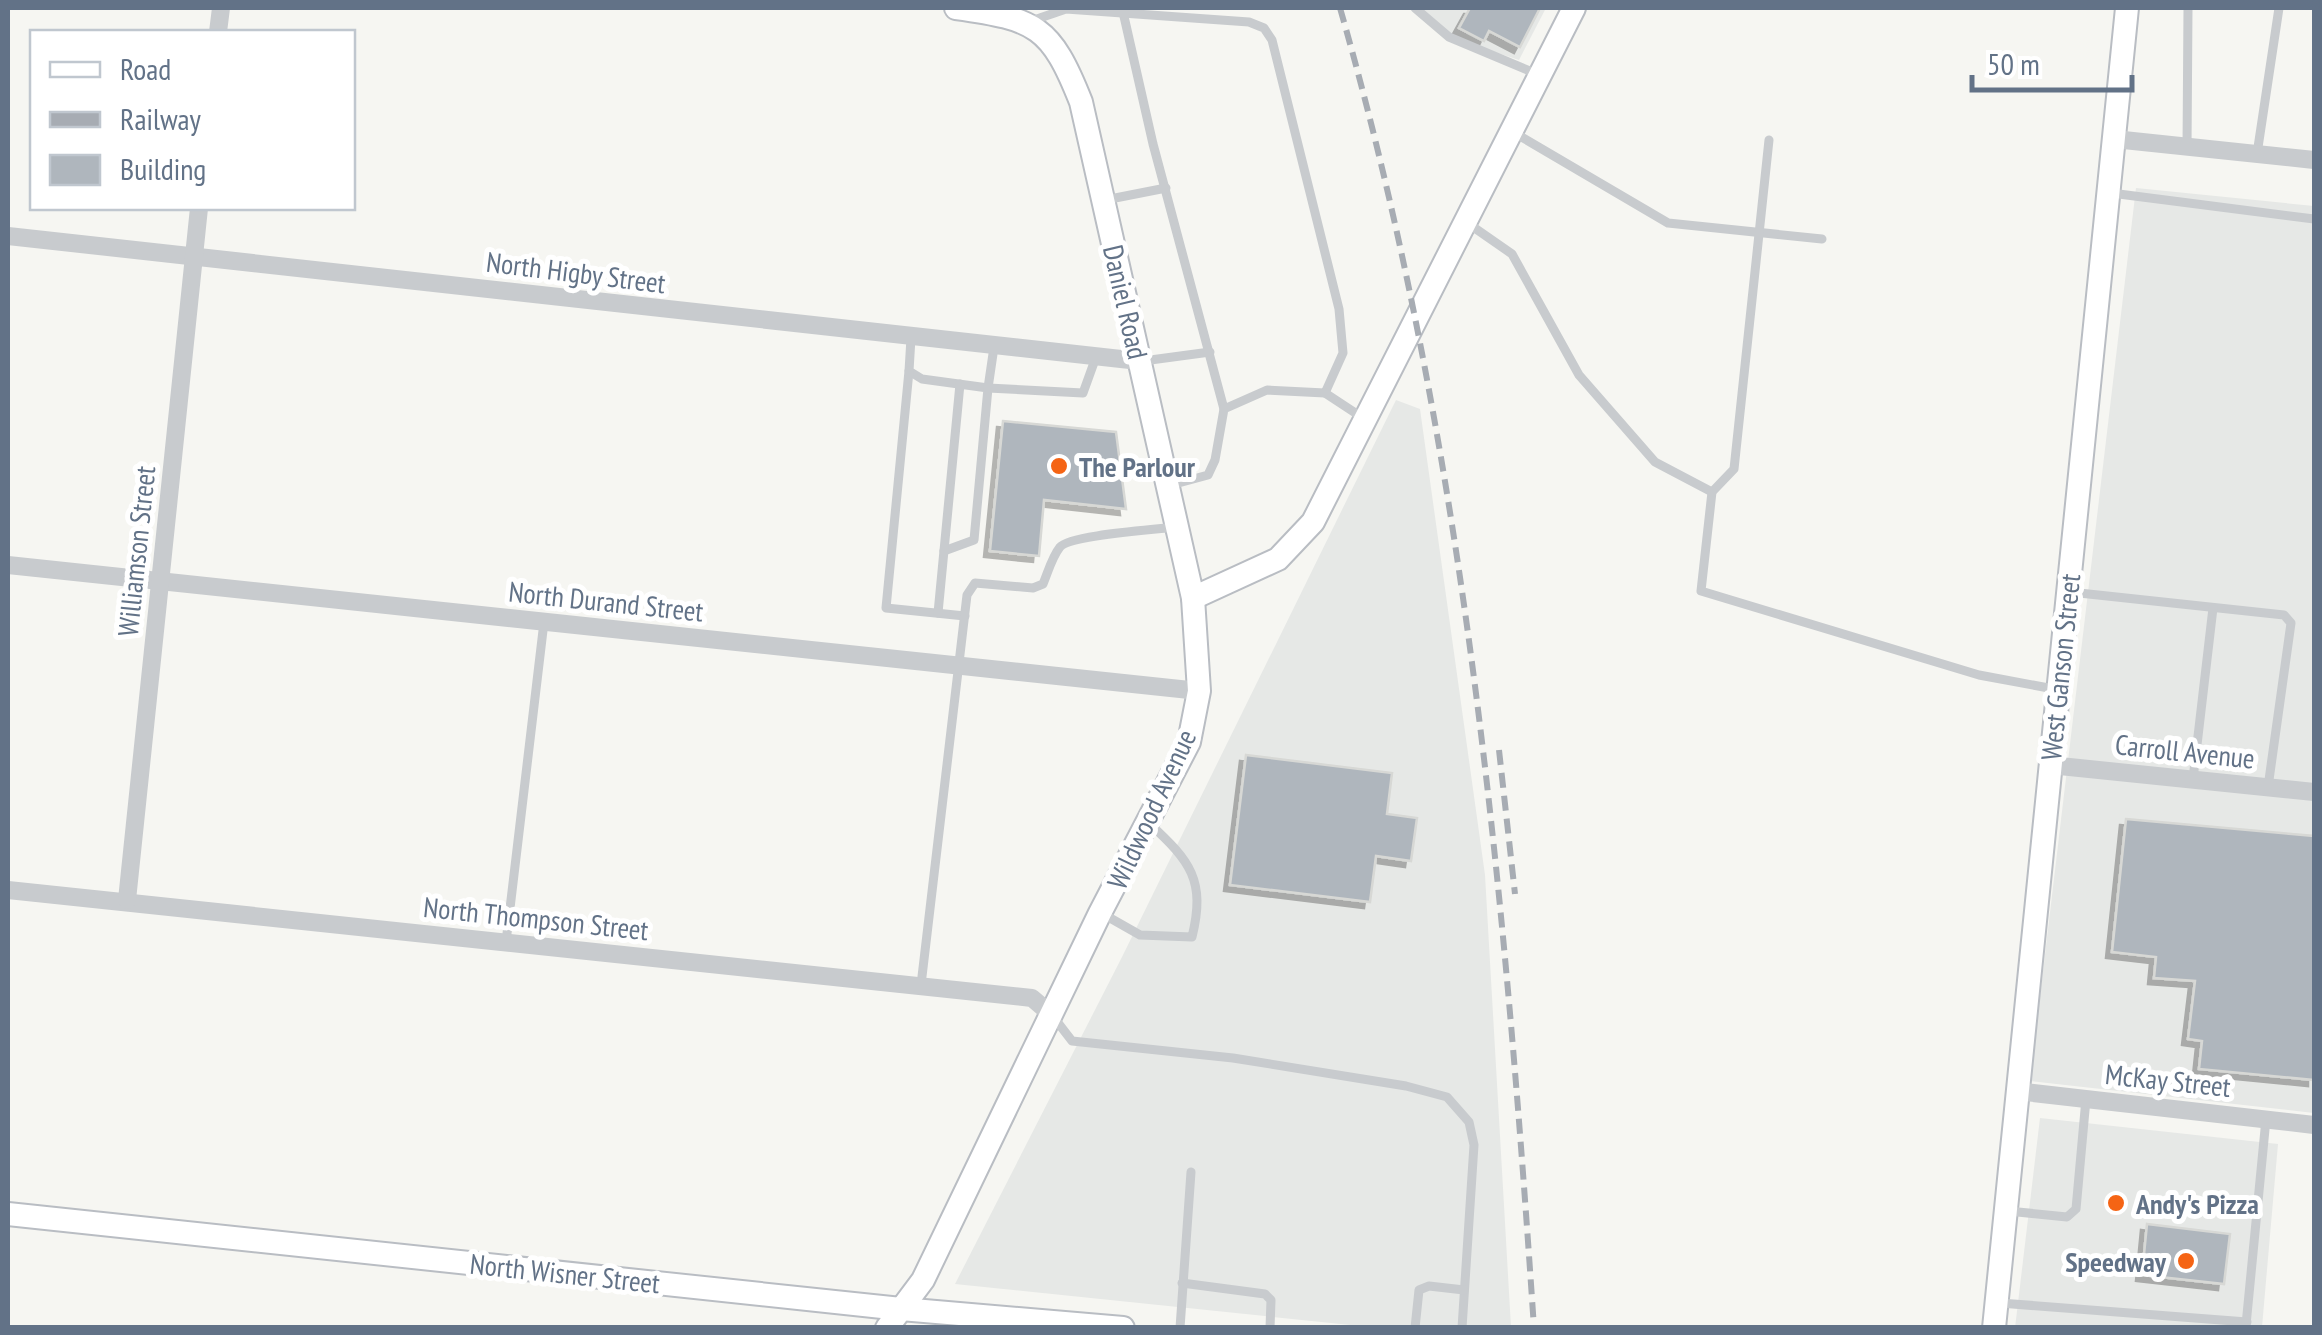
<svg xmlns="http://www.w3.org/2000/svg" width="2322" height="1335" font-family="'PT Sans Narrow',sans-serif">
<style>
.built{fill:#e6e8e6}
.building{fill:#afb6bd;stroke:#d7d8d5;stroke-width:2.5;filter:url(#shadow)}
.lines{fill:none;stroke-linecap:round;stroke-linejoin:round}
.secondary-casing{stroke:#b9bdc3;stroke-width:26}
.lane{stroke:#c8cbce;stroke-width:9}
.street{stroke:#c8cbce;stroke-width:18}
.secondary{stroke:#fff;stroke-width:22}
.rail{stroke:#a7acb3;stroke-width:6;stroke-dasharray:15 8;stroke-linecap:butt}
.poi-dot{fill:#f56414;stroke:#fff;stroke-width:4}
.labels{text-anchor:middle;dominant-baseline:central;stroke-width:10;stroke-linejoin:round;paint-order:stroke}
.street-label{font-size:28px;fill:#627287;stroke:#fff}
.poi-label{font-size:28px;font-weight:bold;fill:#627287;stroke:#fff;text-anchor:start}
</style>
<defs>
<filter id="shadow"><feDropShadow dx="-6" dy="6" stdDeviation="0" flood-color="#0004"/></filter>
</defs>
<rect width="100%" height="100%" fill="#f6f6f2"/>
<g class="built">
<polygon points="1417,8 1546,8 1519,60 1440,34"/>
<polygon points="2136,188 2314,206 2314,1113 2030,1081"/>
<polygon points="1396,400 1420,409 1485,875 1511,1327 1370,1327 955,1284 1122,957"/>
<polygon points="2040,1118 2278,1144 2262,1327 2015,1328"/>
</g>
<g class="building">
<polygon points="1470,8 1540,8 1520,47 1489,31 1484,41 1459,28"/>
<polygon points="1003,421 1116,432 1126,509 1044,500 1039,556 990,551"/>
<polygon points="1246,755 1392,773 1387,814 1417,818 1411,861 1376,856 1370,902 1230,885"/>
<polygon points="2126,819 2314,836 2314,1080 2199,1069 2202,1041 2188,1039 2195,981 2154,978 2156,957 2112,952"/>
<polygon points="2147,1224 2230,1234 2224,1284 2142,1275"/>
</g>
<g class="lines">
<defs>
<g id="secondary">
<polyline points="1193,598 1278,559 1313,522 1574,8"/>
<polyline points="8,1214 901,1309 1123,1328"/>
<path d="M887 1328 923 1280 1100 913 1189 742 1199 691 1193 598 1081 102C1051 26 1036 19 956 8"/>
<polyline points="1994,1328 2127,8"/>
</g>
</defs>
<use href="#secondary" class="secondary-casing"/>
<g class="lane">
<polyline points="1415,8 1449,37 1537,74"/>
<polyline points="1123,12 1153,144 1224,409"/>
<polyline points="1031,21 1066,9 1249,22 1264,28 1272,40 1339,309 1343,353 1325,393 1267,390 1224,409 1215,460 1208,475 1171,485"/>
<polyline points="1513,132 1668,223 1822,239"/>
<polyline points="1769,140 1734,469 1712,492 1701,591 1979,675 2054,689"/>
<polyline points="2187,147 2188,8"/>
<polyline points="2257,154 2279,8"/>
<polyline points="2111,193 2314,219"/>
<polyline points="1105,200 1166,188"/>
<polyline points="1466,222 1512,254 1579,375 1655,462 1712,492"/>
<polyline points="911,338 909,371 922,379 988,388 974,540 944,551"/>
<polyline points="994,347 988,388 1083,393 1096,357"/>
<polyline points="1143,361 1210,352"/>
<polyline points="909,371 886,608 965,616"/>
<polyline points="1325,393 1363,418"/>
<polyline points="2070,592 2284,615 2291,623 2268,787"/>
<polyline points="938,613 960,384"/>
<polyline points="2193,779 2213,608"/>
<path d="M1103 914 1140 935 1192 937C1206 880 1190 861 1150 824"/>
<polyline points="506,942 544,622"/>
<path d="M921 985 967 595 975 583 1033 588 1043 584C1048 572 1052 557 1060 547 1070 535 1153 530 1175 527"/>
<polyline points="1052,1015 1072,1041 1233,1058 1406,1086 1447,1097 1469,1122 1474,1145 1462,1328"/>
<polyline points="2008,1211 2067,1217 2076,1209 2086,1099"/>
<polyline points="1182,1283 1265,1294 1271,1300 1270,1328"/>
<polyline points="2000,1303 2247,1322"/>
<polyline points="2246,1325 2266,1119"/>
<polyline points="1180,1328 1191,1172"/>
<polyline points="1415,1328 1419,1290 1429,1286 1464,1290"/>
</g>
<g class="street">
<polyline points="218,32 221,8"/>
<polyline points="2114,139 2314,160"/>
<polyline points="8,236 1139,361"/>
<polyline points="8,565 1199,691"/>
<polyline points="2050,765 2314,792"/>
<polyline points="8,890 1032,998 1052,1015"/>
<polyline points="127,900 199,208"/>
<polyline points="2016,1091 2314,1125"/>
</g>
<use href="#secondary" class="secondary"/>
<g class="rail">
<path d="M1340 8C1463 437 1504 883 1534 1328"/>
<polyline points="1499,750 1515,894"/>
</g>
</g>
<g class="poi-dot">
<circle cx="1059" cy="466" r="10"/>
<circle cx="2116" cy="1203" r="10"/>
<circle cx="2186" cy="1261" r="10"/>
</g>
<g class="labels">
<g class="street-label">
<text transform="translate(576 272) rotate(7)">North Higby Street</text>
<text transform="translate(1126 302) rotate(77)">Daniel Road</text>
<text transform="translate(136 551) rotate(-84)">Williamson Street</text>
<text transform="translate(606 601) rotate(6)">North Durand Street</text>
<text transform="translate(2060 667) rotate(-84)">West Ganson Street</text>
<text transform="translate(2185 751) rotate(6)">Carroll Avenue</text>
<text transform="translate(1151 809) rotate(-65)">Wildwood Avenue</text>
<text transform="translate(536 918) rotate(6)">North Thompson Street</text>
<text transform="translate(2168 1080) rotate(6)">McKay Street</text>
<text transform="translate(565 1273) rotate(6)">North Wisner Street</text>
</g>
<g class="poi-label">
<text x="1079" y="466">The Parlour</text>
<text x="2136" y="1203">Andy's Pizza</text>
<text x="2166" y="1261" text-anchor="end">Speedway</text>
</g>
</g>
<rect width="2322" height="1335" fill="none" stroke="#627287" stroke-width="20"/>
<rect x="30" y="30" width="325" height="180" fill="#ffffff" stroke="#c0c7cf" stroke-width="2.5"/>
<rect x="50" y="62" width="50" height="15" fill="#ffffff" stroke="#c0c7cf" stroke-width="2.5"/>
<text x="120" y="80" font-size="30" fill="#627287">Road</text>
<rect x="50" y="112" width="50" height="15" fill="#a7acb3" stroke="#c0c7cf" stroke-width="2.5"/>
<text x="120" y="130" font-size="30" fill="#627287">Railway</text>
<rect x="50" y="155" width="50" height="30" fill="#afb6bd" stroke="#c0c7cf" stroke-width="2.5"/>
<text x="120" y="180" font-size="30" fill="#627287">Building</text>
<path d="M1972 75v15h160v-15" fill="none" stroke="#627287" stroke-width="5"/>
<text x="1987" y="75" font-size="30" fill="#627287" stroke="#ffffff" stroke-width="8" paint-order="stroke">50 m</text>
</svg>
